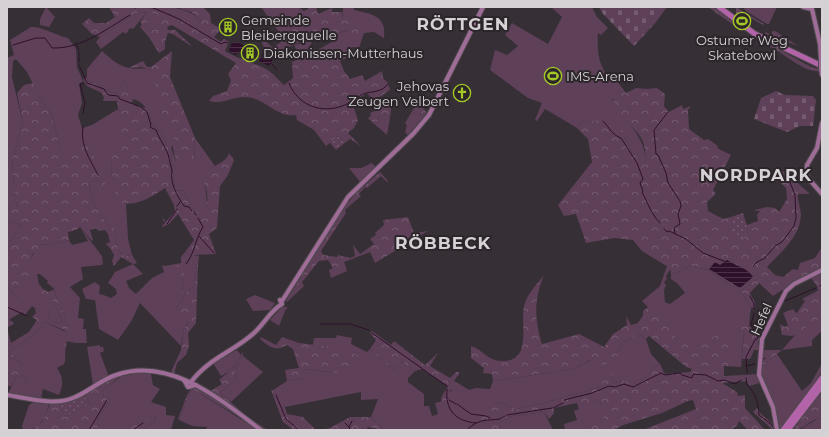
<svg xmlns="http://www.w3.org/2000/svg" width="829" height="437" font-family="Montserrat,sans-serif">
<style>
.green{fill:#5e4059}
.forest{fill:url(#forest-crowns);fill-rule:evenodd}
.cemetery{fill:url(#cemetery-stones)}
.garden{fill:url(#garden-dots)}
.water{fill:url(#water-rules)}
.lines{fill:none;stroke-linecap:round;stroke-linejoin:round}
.stream{stroke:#2e102a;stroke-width:1}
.major-casing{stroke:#514b50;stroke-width:6}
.highway-casing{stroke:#514b50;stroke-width:7}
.major{stroke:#9e6c97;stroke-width:4}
.highway{stroke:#b364a8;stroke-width:5}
.major-bridge-casing{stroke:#514b50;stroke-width:6;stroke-linecap:butt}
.major-bridge{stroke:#9e6c97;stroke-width:4}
.labels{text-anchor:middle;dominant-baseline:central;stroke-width:4;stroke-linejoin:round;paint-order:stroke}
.poi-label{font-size:13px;fill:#d5d1d4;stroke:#2c262b;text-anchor:start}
.street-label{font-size:13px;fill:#d5d1d4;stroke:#2c262b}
.district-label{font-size:17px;font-weight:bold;letter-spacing:1px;fill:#d5d1d4;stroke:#2c262b}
</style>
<defs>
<pattern id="forest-crowns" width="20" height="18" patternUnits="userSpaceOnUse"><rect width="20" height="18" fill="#5e4059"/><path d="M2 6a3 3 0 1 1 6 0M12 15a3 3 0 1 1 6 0" fill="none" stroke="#745b70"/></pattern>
<pattern id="cemetery-stones" width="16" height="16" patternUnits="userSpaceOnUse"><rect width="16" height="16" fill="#5e4059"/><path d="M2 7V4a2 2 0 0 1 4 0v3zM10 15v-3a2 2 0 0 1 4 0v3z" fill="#745b70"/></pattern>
<pattern id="garden-dots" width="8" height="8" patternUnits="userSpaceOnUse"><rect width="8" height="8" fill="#5e4059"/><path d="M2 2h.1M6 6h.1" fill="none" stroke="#745b70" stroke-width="1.8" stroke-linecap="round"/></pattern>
<pattern id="water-rules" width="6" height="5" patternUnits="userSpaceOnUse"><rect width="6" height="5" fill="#2e102a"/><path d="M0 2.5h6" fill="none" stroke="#4b3248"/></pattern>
</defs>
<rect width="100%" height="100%" fill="#362f35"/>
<g class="green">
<polygon points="46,7 55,17 49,27 40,25 40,19"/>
<path d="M152 7C173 7 185 7 201 20L196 28 171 14 151 8Z"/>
<polygon points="261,7 298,7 306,20 281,35"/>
<path d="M343 7H354V10C372 14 387 16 384 38L374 32 364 33 359 48 352 47 346 58 340 61H302L294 45 303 43 310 39 312 42 308 49 314 52 332 42 329 36 349 30 355 25 342 20Z"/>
<path d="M551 7H592L597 17 608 28 601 35 598 33C597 50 598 63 608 77H614L626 93 612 99C625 123 643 132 646 160L642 166 624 137V132C603 118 605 121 581 122L577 128 545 109 537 121 535 120 542 103 528 98 490 70 495 50 507 55 518 46 505 35 512 23 548 44 562 17Z"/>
<polygon points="743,7 777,7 769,24 767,24 746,11"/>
<polygon points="147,12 133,29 130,28 126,34 123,32 101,49 96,42 100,37 134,14"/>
<polygon points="152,12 164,20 158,24 159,29 148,30 145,25"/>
<path d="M31 27C44 27 55 35 68 38L76 49 77 67 83 81 79 84 82 103 78 115 82 128 92 125 118 109 120 111V145C103 165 114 181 123 203H126L128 239 132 255 125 256C116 252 114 237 115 228H110L94 205 89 183 98 180 106 192 89 143 64 155 59 145 51 112 42 102 27 72 16 59 13 61 12 77 23 123 15 152 12 158 15 199 18 208 7 206V58L14 55 10 40Z"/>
<path d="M102 51C110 58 118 66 129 68 136 70 141 67 151 70L155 78 161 112 174 132V143L171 148 176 162 194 164 195 138 215 166 207 171C204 178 206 206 210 213L194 212 184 191 175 190 171 153 160 131 152 125C149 113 147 104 134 99L131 103 128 88 123 80 118 92 112 93 89 81 87 77V69Z"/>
<polygon points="411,113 425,115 408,135 405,132 407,125 405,123"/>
<polygon points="386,114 390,118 387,135 372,122 379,121 377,118"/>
<polygon points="372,163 376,167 360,182 349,168 361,168"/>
<polygon points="7,221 21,225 11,240 8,251"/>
<polygon points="80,227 102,256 103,264 102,265 81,267 83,279 70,287 80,298 78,318 84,319 83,329 86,329 87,343 76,343 66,341 68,327 65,324 66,318 54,292 57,291 47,283 48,281 40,274 37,274 39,284 43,289 41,292 53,301 63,321 57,323 51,321 48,314 39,311 32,306 25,315 22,312 10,319 10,321 12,321 14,324 8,327 7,299 19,299 9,289 21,286 30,272 30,260 39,244 50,245 69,240 72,245 88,241"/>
<polygon points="185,252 190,254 187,264 194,255 199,256 198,265 197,264 194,286 184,294 182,292 183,274 179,278 184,298 176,307 188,322 184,329 181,346 140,303 132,320 118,340 99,329 95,300 86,299 82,289 95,282 100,286 99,295 101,294 111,298 117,294 116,289 108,283 115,272 133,264 143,274 126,281 129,288 136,294 152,278 164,272 162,265 165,266 181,263 181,257"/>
<polygon points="667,266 671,268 666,276 667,279 664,282 666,285 664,290 665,302 670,304 685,293 678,284 671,279 671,274 676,273 690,266 709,270 729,285 753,275 758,276 741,291 751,308 750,315 745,319 745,327 737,327 737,329 744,332 741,367 724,366 724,371 638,323 643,316 643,311 648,307 642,301 660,286"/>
<polygon points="819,290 822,293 822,331 812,340 812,346 782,350 795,335 792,320 805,301 802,299"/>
<polygon points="255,295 275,303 270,310 253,311 246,299"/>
<polygon points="282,307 288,307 285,311 279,326 270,320"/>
<path d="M45 322 66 332 65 362 64 364 57 368C63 377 64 384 59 395L43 389 41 398 8 394 17 375 29 381 7 363V357L16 360 23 365 10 352 12 349 33 336Z"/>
<polygon points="639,334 646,339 651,354 660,364 652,368 649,376 632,384 623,381 613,383 612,380 617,372 603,386 544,403 516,409 499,402 481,412 473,412 481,430 384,430 371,417 378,399 361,400 361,392 285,407 273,390 287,381 305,378 303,369 336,373 355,365 360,365 363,358 341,349 313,345 314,338 336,338 337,335 352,338 351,344 367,352 370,349 393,370 402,362 415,371 408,378 408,382 424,394 424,406 429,406 432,416 438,414 435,403 442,401 458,383 469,390 476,388 490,389 493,381 573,369 591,360 617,352 623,342"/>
<polygon points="100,345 100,347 103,347 104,351 100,353 109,377 82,392 93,384 87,347"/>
<path d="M237 350 241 355C236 366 231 371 221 376L213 363Z"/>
<polygon points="777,354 802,391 811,383 822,363 822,372 804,399 779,430 775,414 763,386 760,368"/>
<polygon points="243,356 263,372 231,402 220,393 237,378 235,371"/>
<polygon points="139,373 151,374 153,385 160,389 151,402 166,407 166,415 175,416 171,430 142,430 155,421 156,417 154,416 150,419 144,419 129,430 97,430 99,423 98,419 110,400 108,397 104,397 102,389 106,388 122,376"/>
<polygon points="194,390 255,428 254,430 206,430 207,427 192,426 179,420 190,392"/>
<polygon points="600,400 605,420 585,430 565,430 564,424 577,420 574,411"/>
<path d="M34 402 49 404C45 418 40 430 23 430L22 426 29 405Z"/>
<polygon points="544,412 553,430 486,430 501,429 500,421 507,417"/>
<polygon points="820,417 822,417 822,430 800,430"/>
</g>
<g class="forest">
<path d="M109 7C149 7 161 5 196 28L201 20 191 12 176 7H203L210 14 211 23 221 29 214 37 221 42 224 39 229 42 225 51C239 60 254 62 268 70 274 74 279 81 284 85L293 78 292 62 299 59 302 61H340L344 71 350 79 362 75 365 81 382 71 383 78 388 83 390 90 374 101 367 93 354 101V108L358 120 354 128 348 133 361 146 350 139 346 142 338 136 326 146 314 130 297 120 296 115C276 118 265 97 245 97 232 97 222 105 209 101L213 96 227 91 231 80 228 74 236 63 172 25 167 27 168 30H175L191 45V46L173 34 168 33 165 42V49L159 53 148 36 140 27 142 24 140 22 147 12 134 14 100 37 92 34 82 24 89 18 94 23H106L115 17ZM152 13 163 20 158 24V29L148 30 145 25Z"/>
<path d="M298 7 304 11 308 9V7H316L318 14 332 8V12H342V20L354 18 355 25H358L360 28 358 31V34L352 37 348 34V30L329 36 321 32 303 43 300 42 273 54C267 51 263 48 262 42L264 40 273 48 288 36 286 32 306 20Z"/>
<polygon points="708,7 714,7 736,24 735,26"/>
<polygon points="736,7 764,24 763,25 749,17 736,15"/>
<polygon points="773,31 775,31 798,46 765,34 766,32 771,35"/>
<path d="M771 45 811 67 820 69V71C803 73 785 53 770 47Z"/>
<path d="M172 51 170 77 195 138 194 164 183 165 176 162 172 144 174 143C174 127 167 125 161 112 155 99 157 83 151 70L141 67 128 68 143 61 147 67H151Z"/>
<path d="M87 77 89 81 112 93 118 92 123 79 128 88 136 90 131 103 139 107 147 108 152 125 160 131 171 153 175 190 184 191 194 212H209C206 206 208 201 207 194 207 189 204 184 204 179 204 165 226 166 229 153L234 160 228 175 220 186 217 228 209 234 216 254 194 255 191 261 185 264 190 254 185 252 194 240 178 214 169 224 163 227 162 226 165 223 162 217 166 222 175 211 174 205 165 188C153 196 135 208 120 202L112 186 114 182C109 166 110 157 120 144V111L118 109 117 101H103L104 98 102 93 87 86 83 80Z"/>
<path d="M33 83 42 102 51 112 59 145 64 154 89 143 108 191 106 193 98 180 89 183 94 205 110 228H115C114 237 116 252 125 256L132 255 137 263 133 264 121 257 114 266 112 261 114 255 110 248 106 244 110 242 108 234 105 230 99 231 96 228 90 230 93 240 92 241 80 227 76 230 68 232 69 240 50 245 39 244 38 254 33 253C29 263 29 271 34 281L28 285 9 289 19 299H7V251L11 240 21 225 7 221V206L18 207 15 199 12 158 15 152 23 123 17 93 24 85Z"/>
<path d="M636 88 647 89 657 88 665 94 664 106 669 112 682 105 683 109 691 106 688 110 689 129 704 140 708 139 718 146 717 148 731 155 713 190 716 194 707 202 708 211 723 219 731 217 734 235 748 229 747 225 758 221 757 215 760 211 754 210 767 207 775 208 779 212 787 199 786 188 781 183V171L796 174 794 180 810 194H798C797 201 801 208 801 215 800 237 781 252 767 267L775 275 783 277 793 269 798 270 800 263 815 258 822 247V315L820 318 793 336 782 335 780 324 785 327 788 325 783 313 793 309 797 314 819 295 817 286 811 278 795 285 787 292 782 290 773 296 759 283 750 293 755 303V308H751L741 291 757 276 753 275 751 278 735 285H729L709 270 690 266 676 273 671 274 670 268 642 251 633 240 614 238 586 243 576 214 564 216 558 205 592 162 588 139 577 128 581 122 603 120 606 117 611 123 625 132 624 137 642 165 646 160C645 152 645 143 640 136 632 125 603 102 616 89L626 93Z"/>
<polygon points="382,102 392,102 390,118 386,114 377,118 379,121 372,122 368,118 371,116 370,113 379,109 376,104"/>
<polygon points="418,102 427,113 425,115 411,113"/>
<polygon points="380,172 388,181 387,182 381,176 367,188 365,187 359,194 361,196 345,210 346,213 321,251 323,255 337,257 338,255 350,258 355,256 353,245 360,254 374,244 370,239 376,235 375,233 384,225 383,220 408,217 414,233 428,231 375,263 370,252 344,262 347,271 331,278 329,270 333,268 328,260 319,261 302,282 304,286 287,302 286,301 343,209 355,194"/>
<path d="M197 264 198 265 196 323 188 333 189 346 186 355 177 363 174 375 170 374 181 350 184 329 188 323 176 307 184 298C179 290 178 279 175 271L177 265 188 267 183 275 182 292 184 294 194 286Z"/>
<path d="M544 275C534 300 534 318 542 344L579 334 604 347 613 334 627 325 626 316 631 325 638 323 643 316V311L646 309 654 310 672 324 676 340 709 338 730 332 732 366H724V376L761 374 763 382 749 386 747 381 722 383 737 392 738 396 745 395V408L765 430H748L739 421 737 426 730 430H643L696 409 693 400 688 401 662 413 623 425 614 430H585L604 420 600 400 579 410 577 403 554 408V413L549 419 544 412 507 417 500 421 501 429 481 430 478 424 473 423V412H481L482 408 499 402 516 409 544 403 603 386 601 377 618 372 612 380 613 383 623 381 633 383 649 376 652 368 660 364 665 374 690 372 692 369 686 367 649 336 646 339 639 334 623 342 617 352 618 360 596 367 590 360 573 369 493 381 492 374 483 373 484 368 471 358V346C482 349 488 361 501 361 535 362 518 321 525 303 528 293 537 284 544 275Z"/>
<polygon points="43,289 48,292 55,289 57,291 54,292 66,318 65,324 68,327 66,348 64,347 66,332 64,330 45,322 33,336 12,349 10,352 23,365 16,360 7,357 7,327 11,343 29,332 37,320 32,317 36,313 35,308 48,314 51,321 57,323 63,321 53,301 41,293 38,295 36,292"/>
<polygon points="750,315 749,326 762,335 758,342 759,350 754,350 750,359 742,359 744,332 737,329 737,326 745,327 745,319"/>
<polygon points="372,331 391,345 394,341 425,365 438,353 430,366 450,378 456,372 460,372 454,381 458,383 456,388 450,390 449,400 442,401 441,398 448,386 422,369 415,371 402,362 393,370 370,349 376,340 370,333"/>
<path d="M261 337 276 345 282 337 299 343 341 348 364 358 360 365H355L348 372 336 373 303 369 306 378 287 381 285 370 299 368 293 349 287 345C275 352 270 347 260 339Z"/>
<polygon points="761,350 782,350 760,368"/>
<polygon points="243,352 243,356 235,371 237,378 220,393 249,418 268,430 262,430 210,391 222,384 219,380 235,366"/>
<polygon points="7,363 9,364 30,382 17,375 11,387 7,385 8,365"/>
<path d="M121 375 122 376C114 379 110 388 102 389L104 397H108L110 400 98 419 99 423 97 430H31L42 422 51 402H59L65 417 90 404 85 395 107 380Z"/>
<polygon points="195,388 208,394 246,421 194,390 190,392 179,420 178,419 187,395 191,389"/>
<path d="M271 390C280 392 285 406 287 414L303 417 315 429 320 430H294L283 422Z"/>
<path d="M822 390V417C810 419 805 430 793 430Z"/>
<path d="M757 408C762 418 772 420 776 430H773L753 412Z"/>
<polygon points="153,416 156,417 155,421 142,430 127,430 144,419 150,419"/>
<polygon points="350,417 371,417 384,430 367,427 368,430 321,430 330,428"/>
</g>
<g class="cemetery">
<polygon points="599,7 667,7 656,22 634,46 603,14"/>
<polygon points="776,91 785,95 813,96 816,100 813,126 800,126 787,132 754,119 761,98"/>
</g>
<g class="garden">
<polygon points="338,136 346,142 336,150 330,143"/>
<polygon points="743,213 748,229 743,239 733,235 731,217"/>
<polygon points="84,394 90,404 65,417 59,402"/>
</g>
<g class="water">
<polygon points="235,41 247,47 245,50 238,52 236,55 229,51 231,44"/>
<polygon points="263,53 273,59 269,66 259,61"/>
<path d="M727 260C736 266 748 268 753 277L740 288 709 269 715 262 720 265Z"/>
</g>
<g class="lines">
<g class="stream">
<polyline points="151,7 179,19 221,44 225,42 228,43"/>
<polyline points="135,8 138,7"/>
<polyline points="76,43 79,50"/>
<path d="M13 45 36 38H45L52 48C82 49 106 29 130 15"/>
<polyline points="257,51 260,52"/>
<polyline points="79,62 79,52"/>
<polyline points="271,63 277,70"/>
<polyline points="79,65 87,83 104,89 108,95 118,96 120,99 138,106"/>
<path d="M289 83C297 104 318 113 339 107 348 105 356 98 363 94 371 91 382 93 388 84"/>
<path d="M141 107 147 112 151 125 150 127 156 130C159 139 165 146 168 154 170 160 170 165 172 170 170 183 176 194 184 206L189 207 192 211"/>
<polyline points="668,112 654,130 656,154 658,155 666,173 668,183 680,201 681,206 678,214 680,224 674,228 675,234"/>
<polyline points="83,113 85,103 80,84 83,84"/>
<path d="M603 121C609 127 612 135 621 138L637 163 643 179 640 183 643 191 642 192C648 203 651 214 660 223"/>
<path d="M83 127C80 146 90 159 98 175"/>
<polyline points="177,206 180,202"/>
<polyline points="194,212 196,215"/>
<polyline points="167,224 177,209"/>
<polyline points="664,229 667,232 669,231 686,239 703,253 726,262"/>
<polyline points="199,236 214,253"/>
<path d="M186 264C195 253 195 239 203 227L198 218"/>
<polyline points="753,266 757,262 765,258 775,246 782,242 794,226 796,218 795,195 788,177"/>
<polyline points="820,286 822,284"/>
<polyline points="750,296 754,304 754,309"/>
<polyline points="785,301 816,288"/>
<polyline points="7,307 27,316"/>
<polyline points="320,324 350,324 369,330"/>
<polyline points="372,333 427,372"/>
<polyline points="761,361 765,358"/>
<polyline points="746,366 755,364"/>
<polyline points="428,373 447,386"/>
<polyline points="747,373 746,357 755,340 758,338 751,325 754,313"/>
<path d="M746 378 747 385C756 393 758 403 759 415L771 424 774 429"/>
<path d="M447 389C445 410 455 421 476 423"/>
<polyline points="276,395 286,419 299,430"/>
<polyline points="449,400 456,404"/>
<polyline points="564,400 592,393 609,386 615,387 624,384 633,387 661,373 665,375 680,373 682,375 692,378 693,374 706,375 718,381 724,380 735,384 741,380"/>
<polyline points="457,404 471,414 486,416 490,418"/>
<polyline points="553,408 563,403"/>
<polyline points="507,415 552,408"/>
<polyline points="345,423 349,427"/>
<path d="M469 428C481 418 487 421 500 419L505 416"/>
<polyline points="363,429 363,430"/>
<polyline points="89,430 107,400"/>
<polyline points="133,430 143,423"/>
<polyline points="350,430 349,427 352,421"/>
<polyline points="466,430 468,429"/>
</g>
<defs>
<g id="major">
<polyline points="803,7 812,9 820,44 821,60"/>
<polyline points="821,69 822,75"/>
<polyline points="822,123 817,148 807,165 806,172 808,178 822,194"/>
<polyline points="282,301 348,197 413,134 429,115 483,7"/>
<polyline points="184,380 188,387 196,385"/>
<path d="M191 382C209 358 233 352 254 333 264 324 271 310 282 304L280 300"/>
<path d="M7 395C27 398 54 406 73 398 89 392 100 380 116 375 170 356 221 400 261 430"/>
<polyline points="777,430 773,407 759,375 762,339 786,291 794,284 822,270"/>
</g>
<g id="highway">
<polyline points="719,7 755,34 822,66"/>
<polyline points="783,430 822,378"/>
<polyline points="788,430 822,386"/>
</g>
</defs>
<use href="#major" class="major-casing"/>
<use href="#highway" class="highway-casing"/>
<use href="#major" class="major"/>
<use href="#highway" class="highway"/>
<defs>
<polyline id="major-bridge" points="821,60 821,69"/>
</defs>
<use href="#major-bridge" class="major-bridge-casing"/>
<use href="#major-bridge" class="major-bridge"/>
</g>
<defs>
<symbol id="stadium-ring" viewBox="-11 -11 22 22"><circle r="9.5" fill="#2c262b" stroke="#a4c825" stroke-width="1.5"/><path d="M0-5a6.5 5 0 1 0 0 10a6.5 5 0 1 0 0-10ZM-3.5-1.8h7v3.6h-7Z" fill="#a4c825"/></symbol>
<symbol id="building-ring" viewBox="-11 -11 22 22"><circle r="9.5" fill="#2c262b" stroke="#a4c825" stroke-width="1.5"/><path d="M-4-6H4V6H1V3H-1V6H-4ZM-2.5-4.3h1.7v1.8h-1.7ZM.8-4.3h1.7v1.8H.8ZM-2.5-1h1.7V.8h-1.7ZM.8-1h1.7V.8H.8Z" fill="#a4c825"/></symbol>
<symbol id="church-ring" viewBox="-11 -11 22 22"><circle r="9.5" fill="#2c262b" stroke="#a4c825" stroke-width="1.5"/><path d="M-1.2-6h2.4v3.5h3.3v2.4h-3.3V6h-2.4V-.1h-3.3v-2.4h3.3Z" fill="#a4c825"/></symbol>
</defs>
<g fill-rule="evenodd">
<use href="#stadium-ring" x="732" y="11" width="20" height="20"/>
<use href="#building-ring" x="218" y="17" width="20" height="20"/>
<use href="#building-ring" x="240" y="43" width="20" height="20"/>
<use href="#stadium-ring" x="543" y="66" width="20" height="20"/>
<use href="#church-ring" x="452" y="83" width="20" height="20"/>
</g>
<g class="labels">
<g class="poi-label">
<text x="241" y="20">Gemeinde<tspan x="241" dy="15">Bleibergquelle</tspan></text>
<text x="742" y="40" text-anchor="middle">Ostumer Weg<tspan x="742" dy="15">Skatebowl</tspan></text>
<text x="263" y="53">Diakonissen-Mutterhaus</text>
<text x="566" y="76">IMS-Arena</text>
<text x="449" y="86" text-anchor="end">Jehovas<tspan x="449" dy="15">Zeugen Velbert</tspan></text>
</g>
<g class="street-label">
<text transform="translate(761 319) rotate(-66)">Hefel</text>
</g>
<g class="district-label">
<text x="463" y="24">RÖTTGEN</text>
<text x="756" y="175">NORDPARK</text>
<text x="443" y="243">RÖBBECK</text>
</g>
</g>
<rect width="829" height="437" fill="none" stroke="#d5d1d4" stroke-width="16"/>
</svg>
